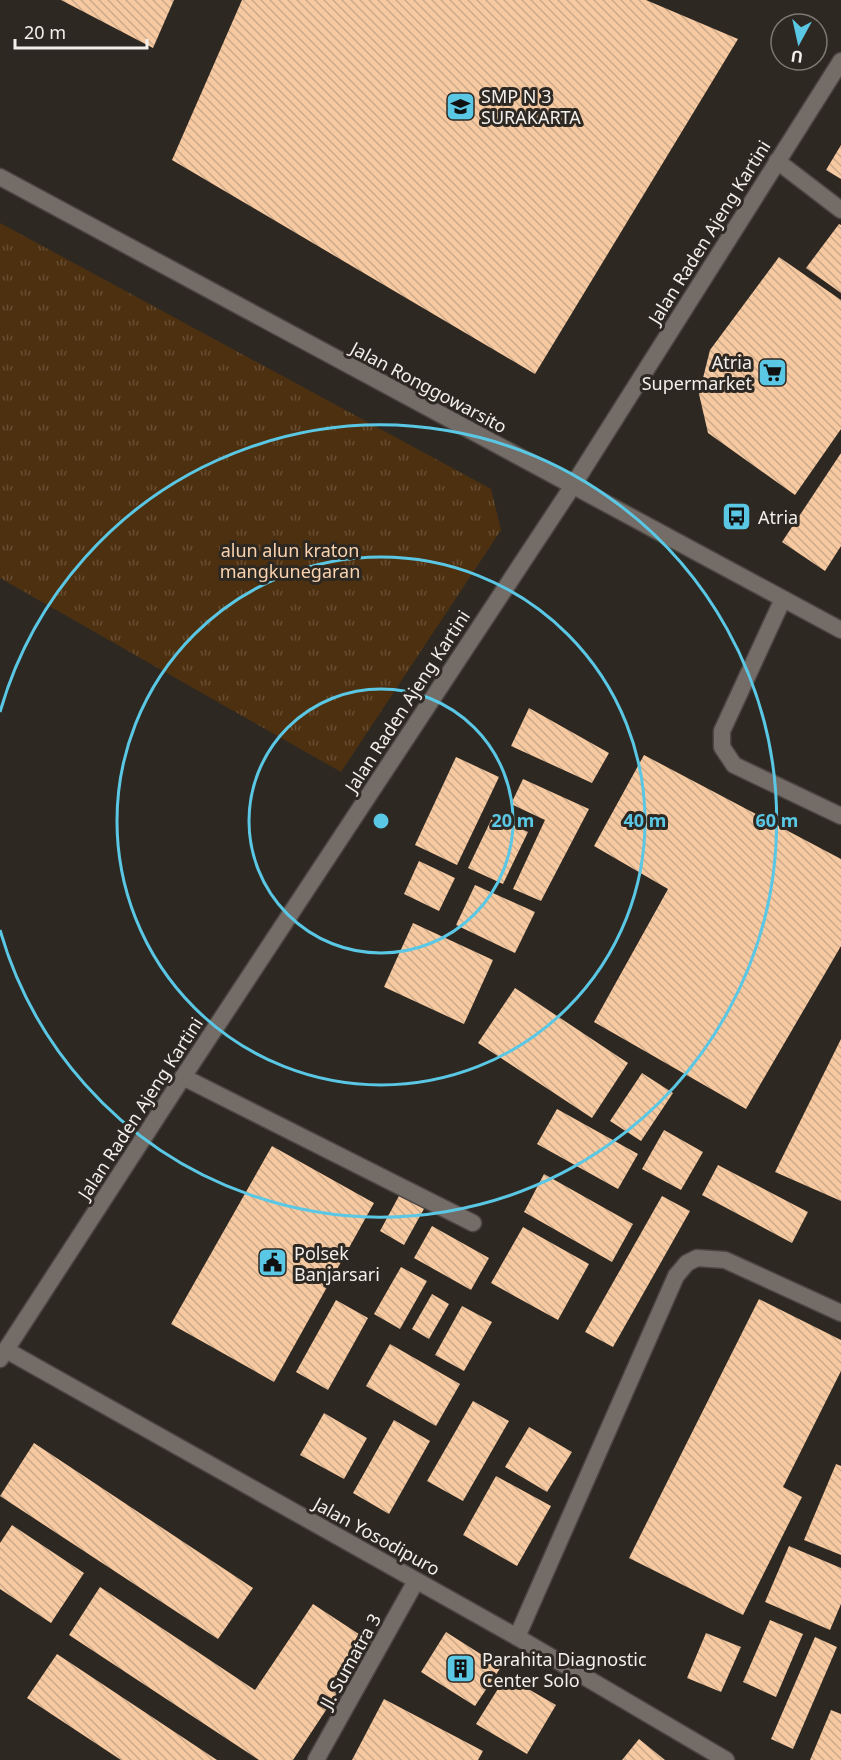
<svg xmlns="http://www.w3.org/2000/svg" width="841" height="1760" font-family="'Noto Sans',sans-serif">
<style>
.park{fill:url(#park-tufts)}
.building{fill:url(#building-back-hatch)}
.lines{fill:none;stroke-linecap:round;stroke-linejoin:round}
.service-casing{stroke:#4b4642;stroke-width:19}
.minor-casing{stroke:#4b4642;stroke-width:19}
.secondary-casing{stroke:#4b4642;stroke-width:19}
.service{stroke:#746c66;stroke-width:16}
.minor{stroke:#746c66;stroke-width:16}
.secondary{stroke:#746c66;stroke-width:16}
.ring{fill:none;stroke:#5ac8e5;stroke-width:3}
.labels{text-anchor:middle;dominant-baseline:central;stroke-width:6;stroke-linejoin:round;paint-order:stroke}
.poi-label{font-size:18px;fill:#f3efeb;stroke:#2e2822;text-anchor:start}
.street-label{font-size:18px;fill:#f3efeb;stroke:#2e2822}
.park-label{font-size:18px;fill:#f9d3b0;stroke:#2e2822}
.centre{fill:#5ac8e5;stroke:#2e2822;stroke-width:3}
.ring-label{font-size:18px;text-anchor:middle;font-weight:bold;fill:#5ac8e5;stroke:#2e2822;stroke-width:6;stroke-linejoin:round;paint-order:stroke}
</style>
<defs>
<pattern id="park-tufts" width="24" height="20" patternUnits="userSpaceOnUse" patternTransform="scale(1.5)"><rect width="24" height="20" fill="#4d3010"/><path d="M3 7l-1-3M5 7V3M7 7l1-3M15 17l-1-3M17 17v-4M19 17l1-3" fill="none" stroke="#674e33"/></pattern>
<pattern id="building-back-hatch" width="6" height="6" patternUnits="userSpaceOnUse" patternTransform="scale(1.5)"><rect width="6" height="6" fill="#f6c9a0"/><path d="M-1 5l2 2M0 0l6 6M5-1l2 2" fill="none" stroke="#cba98a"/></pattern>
</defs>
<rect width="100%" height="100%" fill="#2e2822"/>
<polygon class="park" points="0,223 491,489 501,530 341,772 0,578"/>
<g class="building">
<polygon points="61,0 174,0 153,48"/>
<polygon points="242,0 646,0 738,39 535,374 172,160"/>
<polygon points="841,145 841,179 826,170"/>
<polygon points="839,224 841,225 841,293 806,268"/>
<polygon points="779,257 841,300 841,429 795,495 708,433 699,394 710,350"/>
<polygon points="841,453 841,546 825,571 782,542"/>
<polygon points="529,708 609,753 592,783 511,746"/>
<polygon points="644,755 841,859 841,946 746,1109 594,1022 668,889 594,846"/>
<polygon points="456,757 499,777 457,865 415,845"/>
<polygon points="523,779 589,809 541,901 513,889 545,820 511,804"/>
<polygon points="493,816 528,832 503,884 468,868"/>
<polygon points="419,861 455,878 439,911 404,894"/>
<polygon points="475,885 535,912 515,953 456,925"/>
<polygon points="413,923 493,960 464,1024 384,987"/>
<polygon points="515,988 628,1063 592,1118 478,1043"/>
<polygon points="841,1039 841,1201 775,1172"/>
<polygon points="642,1073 673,1093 641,1141 610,1121"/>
<polygon points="557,1109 638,1154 618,1189 537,1144"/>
<polygon points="664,1130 703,1152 681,1190 642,1169"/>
<polygon points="272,1146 374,1203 274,1382 171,1324"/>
<polygon points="718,1165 808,1212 792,1243 702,1195"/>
<polygon points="544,1174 633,1224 612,1262 524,1212"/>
<polygon points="400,1194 425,1207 404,1245 380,1231"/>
<polygon points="662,1196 690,1211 613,1347 585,1332"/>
<polygon points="432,1226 489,1258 471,1290 414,1258"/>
<polygon points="523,1227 589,1264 558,1320 491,1283"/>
<polygon points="401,1267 427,1281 400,1329 374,1314"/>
<polygon points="432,1294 449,1304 429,1339 412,1329"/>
<polygon points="759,1299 841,1340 841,1371 783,1487 802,1497 743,1615 629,1558"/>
<polygon points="336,1300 368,1318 328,1390 296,1372"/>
<polygon points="462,1306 492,1322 464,1371 435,1355"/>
<polygon points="390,1344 460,1384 436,1426 366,1386"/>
<polygon points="473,1401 509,1421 463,1501 427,1481"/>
<polygon points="324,1413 367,1438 344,1479 300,1455"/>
<polygon points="394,1420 430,1441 389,1514 353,1493"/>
<polygon points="529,1427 572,1452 547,1492 505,1467"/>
<polygon points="34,1443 253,1588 218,1639 0,1496"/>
<polygon points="836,1464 841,1466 841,1555 804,1540"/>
<polygon points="496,1476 551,1506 517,1566 463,1535"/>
<polygon points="12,1525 84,1573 51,1623 0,1589 0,1543"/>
<polygon points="789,1546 841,1568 841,1604 830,1630 765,1602"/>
<polygon points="100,1587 255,1690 313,1604 371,1642 293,1760 259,1760 69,1635"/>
<polygon points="770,1620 803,1634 776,1697 743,1682"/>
<polygon points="446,1632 501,1667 475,1706 421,1672"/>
<polygon points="706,1633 741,1647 721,1692 687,1678"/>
<polygon points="815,1637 837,1647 793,1749 771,1739"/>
<polygon points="57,1654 217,1760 121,1760 27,1698"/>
<polygon points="506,1676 556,1705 527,1754 476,1724"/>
<polygon points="384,1699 483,1751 478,1760 352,1760"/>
<polygon points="831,1710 841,1714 841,1760 810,1760"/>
<polygon points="639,1739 665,1760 622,1760"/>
</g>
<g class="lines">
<defs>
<g id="service">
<polyline points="183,1077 473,1223"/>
<polyline points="517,1637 676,1276 687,1263 697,1258 725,1260 841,1313"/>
</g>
<g id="minor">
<polyline points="777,161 841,210"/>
<polyline points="783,599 722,731 722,747 734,765 841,816"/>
<polyline points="316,1760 416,1581"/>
</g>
<g id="secondary">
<polyline points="0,177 841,630"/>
<polyline points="6,1350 517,1637 726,1760"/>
<polyline points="0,1359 183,1077 572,487 841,61"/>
</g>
</defs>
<use href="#service" class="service-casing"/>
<use href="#minor" class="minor-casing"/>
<use href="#secondary" class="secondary-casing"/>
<use href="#service" class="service"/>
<use href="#minor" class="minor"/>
<use href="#secondary" class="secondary"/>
</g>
<g class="ring">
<circle cx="381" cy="821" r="132"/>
<circle cx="381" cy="821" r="264"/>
<path d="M0 712A396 396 0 1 1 0 930"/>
</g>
<defs>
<symbol id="school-square" viewBox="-11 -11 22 22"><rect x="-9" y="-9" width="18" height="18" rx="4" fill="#5ac8e5" stroke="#2e2822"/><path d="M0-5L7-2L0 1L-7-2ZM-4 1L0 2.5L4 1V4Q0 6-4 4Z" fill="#111"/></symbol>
<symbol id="supermarket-square" viewBox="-11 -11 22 22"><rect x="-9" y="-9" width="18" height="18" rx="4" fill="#5ac8e5" stroke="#2e2822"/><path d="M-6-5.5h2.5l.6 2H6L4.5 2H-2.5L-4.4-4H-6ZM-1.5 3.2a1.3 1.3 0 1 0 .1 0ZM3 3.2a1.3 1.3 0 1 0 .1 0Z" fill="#111"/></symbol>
<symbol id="bus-square" viewBox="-11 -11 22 22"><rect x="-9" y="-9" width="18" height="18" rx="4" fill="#5ac8e5" stroke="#2e2822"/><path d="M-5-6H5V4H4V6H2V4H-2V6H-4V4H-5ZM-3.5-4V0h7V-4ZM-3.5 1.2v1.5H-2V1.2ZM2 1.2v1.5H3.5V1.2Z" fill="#111"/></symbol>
<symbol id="civic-square" viewBox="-11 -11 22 22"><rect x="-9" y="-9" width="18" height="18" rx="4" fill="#5ac8e5" stroke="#2e2822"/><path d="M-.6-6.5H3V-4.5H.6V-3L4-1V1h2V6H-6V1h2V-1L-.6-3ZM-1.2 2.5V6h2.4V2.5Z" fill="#111"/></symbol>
<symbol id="building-square" viewBox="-11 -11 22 22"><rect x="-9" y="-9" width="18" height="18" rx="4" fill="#5ac8e5" stroke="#2e2822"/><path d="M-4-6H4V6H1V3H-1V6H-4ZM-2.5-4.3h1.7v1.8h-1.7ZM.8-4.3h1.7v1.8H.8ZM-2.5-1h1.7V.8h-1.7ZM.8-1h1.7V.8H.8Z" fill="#111"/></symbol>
</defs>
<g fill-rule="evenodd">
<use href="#school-square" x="444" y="90" width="33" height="33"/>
<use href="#supermarket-square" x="756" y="356" width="33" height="33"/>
<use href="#bus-square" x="720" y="500" width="33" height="33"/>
<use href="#civic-square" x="256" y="1246" width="33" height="33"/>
<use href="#building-square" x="444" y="1652" width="33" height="33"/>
</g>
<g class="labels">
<g class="poi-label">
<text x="481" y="96">SMP N 3<tspan x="481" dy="21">SURAKARTA</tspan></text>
<text x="752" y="362" text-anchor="end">Atria<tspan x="752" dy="21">Supermarket</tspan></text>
<text x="758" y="517">Atria</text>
<text x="294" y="1253">Polsek<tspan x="294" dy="21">Banjarsari</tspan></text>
<text x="482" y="1659">Parahita Diagnostic<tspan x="482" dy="21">Center Solo</tspan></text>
</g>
<g class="street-label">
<text transform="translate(709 232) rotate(-58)">Jalan Raden Ajeng Kartini</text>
<text transform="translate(429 387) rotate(28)">Jalan Ronggowarsito</text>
<text transform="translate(407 701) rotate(-57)">Jalan Raden Ajeng Kartini</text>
<text transform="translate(140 1108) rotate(-57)">Jalan Raden Ajeng Kartini</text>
<text transform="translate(377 1536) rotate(29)">Jalan Yosodipuro</text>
<text transform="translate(350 1661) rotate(-61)">Jl. Sumatra 3</text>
</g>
<g class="park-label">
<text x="290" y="550">alun alun kraton<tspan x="290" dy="21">mangkunegaran</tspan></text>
</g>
</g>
<circle cx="381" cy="821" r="9" class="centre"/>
<g class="ring-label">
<text x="513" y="827">20 m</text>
<text x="645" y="827">40 m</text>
<text x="777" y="827">60 m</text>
</g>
<g transform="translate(799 42) rotate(188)"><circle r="28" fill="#2e2822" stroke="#7d7872" stroke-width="1.5"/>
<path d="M0-4.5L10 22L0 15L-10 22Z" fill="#5ac8e5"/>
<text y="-9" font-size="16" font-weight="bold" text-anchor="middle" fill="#f3efeb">U</text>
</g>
<path d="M15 39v9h132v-9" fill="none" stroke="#f3efeb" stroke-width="3"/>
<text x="24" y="39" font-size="18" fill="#f3efeb" stroke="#2e2822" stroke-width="4.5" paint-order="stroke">20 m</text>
</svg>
